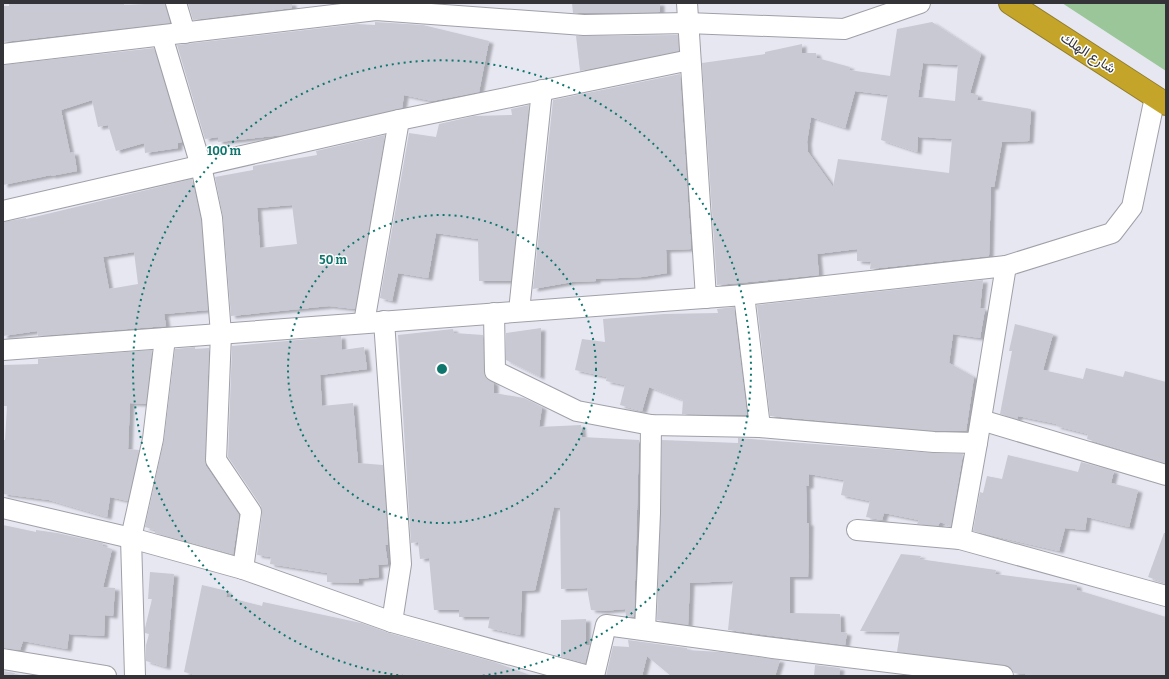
<svg xmlns="http://www.w3.org/2000/svg" width="1169" height="679" font-family="Bitter,Vazirmatn,serif">
<style>
.green{fill:#9bc699}
.building{fill:#c9c9d3;fill-rule:evenodd;filter:url(#shadow)}
.lines{fill:none;stroke-linecap:round;stroke-linejoin:round}
.street-casing{stroke:#a0a0a9;stroke-width:22}
.highway-casing{stroke:#927d2e;stroke-width:24}
.street{stroke:#fff;stroke-width:20}
.highway{stroke:#c5a529;stroke-width:22}
.ring{fill:none;stroke:#0f766e;stroke-width:2;stroke-dasharray:2 4}
.labels{text-anchor:middle;dominant-baseline:central;stroke-width:3;stroke-linejoin:round;paint-order:stroke}
.street-label{font-size:14px;fill:#343438;stroke:#fff}
.centre{fill:#0f766e;stroke:#fff;stroke-width:2}
.ring-label{font-size:12px;text-anchor:middle;font-weight:bold;fill:#0f766e;stroke:#fff;stroke-width:3;stroke-linejoin:round;paint-order:stroke}
</style>
<defs>
<filter id="shadow"><feDropShadow dx="4.5" dy="2.5" stdDeviation="1" flood-color="#0004"/></filter>
</defs>
<rect width="100%" height="100%" fill="#e6e7f1"/>
<polygon class="green" points="1062,3 1166,3 1166,71"/>
<g class="building">
<polygon points="9,3 124,3 124,5 165,3 170,23 3,42 3,6 9,6"/>
<polygon points="188,3 292,3 292,8 193,20"/>
<polygon points="572,3 660,3 660,12 573,13"/>
<polygon points="375,22 423,25 489,41 479,92 432,101 404,95 402,108 283,135 218,142 218,137 205,139 177,45 357,24 375,25"/>
<path d="M932 22 981 54 970 93 978 95 977 100 1031 109 1029 141 1002 142 994 187H991L989 256 870 269 871 262 857 261V249L817 254 819 275 717 285 702 63 765 54V52L802 44V53H816L817 58 850 67 849 70 890 76 897 29ZM923 63 958 65 955 101 918 97ZM855 91 888 95 881 140 917 152 918 137 952 139 949 173 838 159 833 187 808 152 807 142 811 117 845 128Z"/>
<polygon points="678,35 679,51 580,71 576,36"/>
<polygon points="154,48 182,142 178,143 178,148 145,153 144,143 116,151 108,125 98,127 92,100 61,110 70,153 74,152 77,171 51,176 51,175 3,185 3,65"/>
<polygon points="680,74 691,249 666,250 667,273 642,277 596,279 596,281 572,282 533,289 553,100"/>
<polygon points="529,105 511,281 479,281 478,239 436,233 428,278 398,273 392,301 380,298 409,133 436,137 439,124 474,116 512,115 511,109"/>
<path d="M385 135 355 309 329 306 231 316 223 217 215 177 253 170V166L317 155 316 151ZM292 205 297 244 260 248 257 208Z"/>
<path d="M192 179 201 220 208 310 164 314 166 326 38 336 37 331 3 336V222L26 218V219ZM134 252 138 284 109 289 103 257Z"/>
<polygon points="983,280 980,308 985,309 980,338 953,334 949,363 974,377 966,431 935,431 770,416 757,305"/>
<polygon points="734,307 747,415 682,414 683,400 649,387 642,411 620,405 625,385 606,381 607,377 575,370 582,339 605,342 603,319 664,314 718,313 717,309"/>
<polygon points="1015,324 1053,334 1043,370 1083,379 1086,368 1123,377 1125,371 1166,382 1166,463 1087,439 1088,434 1056,426 1057,424 1018,416 1017,419 1000,414 1012,351 1009,351"/>
<polygon points="541,328 540,377 506,360 506,333"/>
<polygon points="453,329 454,333 483,335 484,372 486,377 494,383 494,393 524,398 542,407 539,427 581,425 582,437 639,440 634,617 626,616 625,609 603,611 591,610 587,588 561,589 560,508 554,507 535,590 522,591 520,635 488,628 490,617 459,617 459,610 434,610 429,558 420,559 418,542 411,543 398,335"/>
<polygon points="341,336 342,350 364,347 367,369 320,375 322,406 353,403 358,463 383,465 388,545 385,545 388,564 378,565 379,577 359,579 359,583 327,582 327,573 270,564 271,557 257,555 262,514 261,506 228,457 232,346"/>
<polygon points="195,347 195,349 209,348 205,460 206,466 239,515 233,554 155,533 155,530 145,527 164,440 175,349"/>
<polygon points="152,350 146,404 130,403 128,449 139,450 128,501 110,497 107,517 49,500 3,494 3,440 5,440 7,406 3,406 3,365 38,364 38,359"/>
<polygon points="738,438 933,453 963,454 951,526 940,522 938,526 917,524 919,520 884,513 882,520 866,517 870,501 841,495 844,480 809,474 809,486 806,486 807,523 809,523 808,577 790,577 790,613 840,614 841,632 847,633 845,645 728,630 733,581 690,583 688,625 657,620 662,440 738,443"/>
<polygon points="1008,455 1078,472 1081,462 1114,471 1111,483 1138,490 1129,527 1087,517 1085,530 1065,528 1059,551 973,531 980,492 983,493 987,476 1002,479"/>
<polygon points="3,525 36,532 36,530 57,533 103,543 102,546 112,549 103,587 115,588 113,616 105,615 104,636 69,634 67,649 23,641 20,650 3,648"/>
<polygon points="1164,533 1166,533 1166,583 1148,577"/>
<polygon points="901,554 921,556 919,559 996,570 995,574 1077,585 1077,590 1166,617 1166,676 1025,676 1026,674 1014,673 1010,667 1004,665 897,652 900,632 860,631"/>
<polygon points="150,572 174,574 166,667 146,661 146,645 149,634 145,633 145,628 152,599 148,599"/>
<polygon points="202,585 227,591 226,597 262,606 263,602 361,623 389,633 494,662 527,674 526,676 200,676 184,672"/>
<polygon points="586,619 586,645 590,645 585,663 561,657 561,620"/>
<polygon points="628,640 687,648 687,650 720,652 780,660 775,676 671,676 647,656 642,676 606,676 613,646 629,647"/>
<polygon points="815,665 840,668 839,676 814,676"/>
<polygon points="3,671 15,673 14,676 3,676"/>
</g>
<g class="lines">
<defs>
<g id="street">
<polyline points="176,3 185,33"/>
<polyline points="687,3 706,298"/>
<polyline points="162,36 201,166 212,218 221,334 216,460 251,512 243,569"/>
<polyline points="3,54 376,10 584,25 687,23 844,29 920,3"/>
<polyline points="3,211 399,120 690,60"/>
<polyline points="744,295 760,427"/>
<polyline points="519,311 542,90"/>
<polyline points="494,313 495,371 577,411 651,425 760,427 934,442 977,443 1006,266"/>
<polyline points="384,321 401,564 392,622"/>
<polyline points="364,323 399,120"/>
<polyline points="3,350 744,295 1006,266 1112,233 1132,207 1155,97"/>
<polyline points="981,420 1166,475"/>
<polyline points="3,508 131,538 243,569 392,622 588,676"/>
<polyline points="857,530 960,539 977,443"/>
<polyline points="960,539 1166,596"/>
<polyline points="645,630 650,513 651,425"/>
<polyline points="3,659 106,676"/>
<polyline points="135,676 131,538 153,439 165,338"/>
<polyline points="594,676 606,625 773,648 1003,676"/>
</g>
<polyline id="highway" points="1010,3 1166,104"/>
</defs>
<use href="#street" class="street-casing"/>
<use href="#highway" class="highway-casing"/>
<use href="#street" class="street"/>
<use href="#highway" class="highway"/>
</g>
<g class="ring">
<circle cx="442" cy="369" r="154"/>
<path d="M404 676A309 309 0 1 1 480 676"/>
</g>
<g class="labels">
<g class="street-label">
<text transform="translate(1088 53) rotate(33)">شارع الهلك</text>
</g>
</g>
<circle cx="442" cy="369" r="6" class="centre"/>
<g class="ring-label">
<text x="224" y="155">100 m</text>
<text x="333" y="264">50 m</text>
</g>
<rect width="1169" height="679" fill="none" stroke="#343438" stroke-width="8"/>
</svg>
